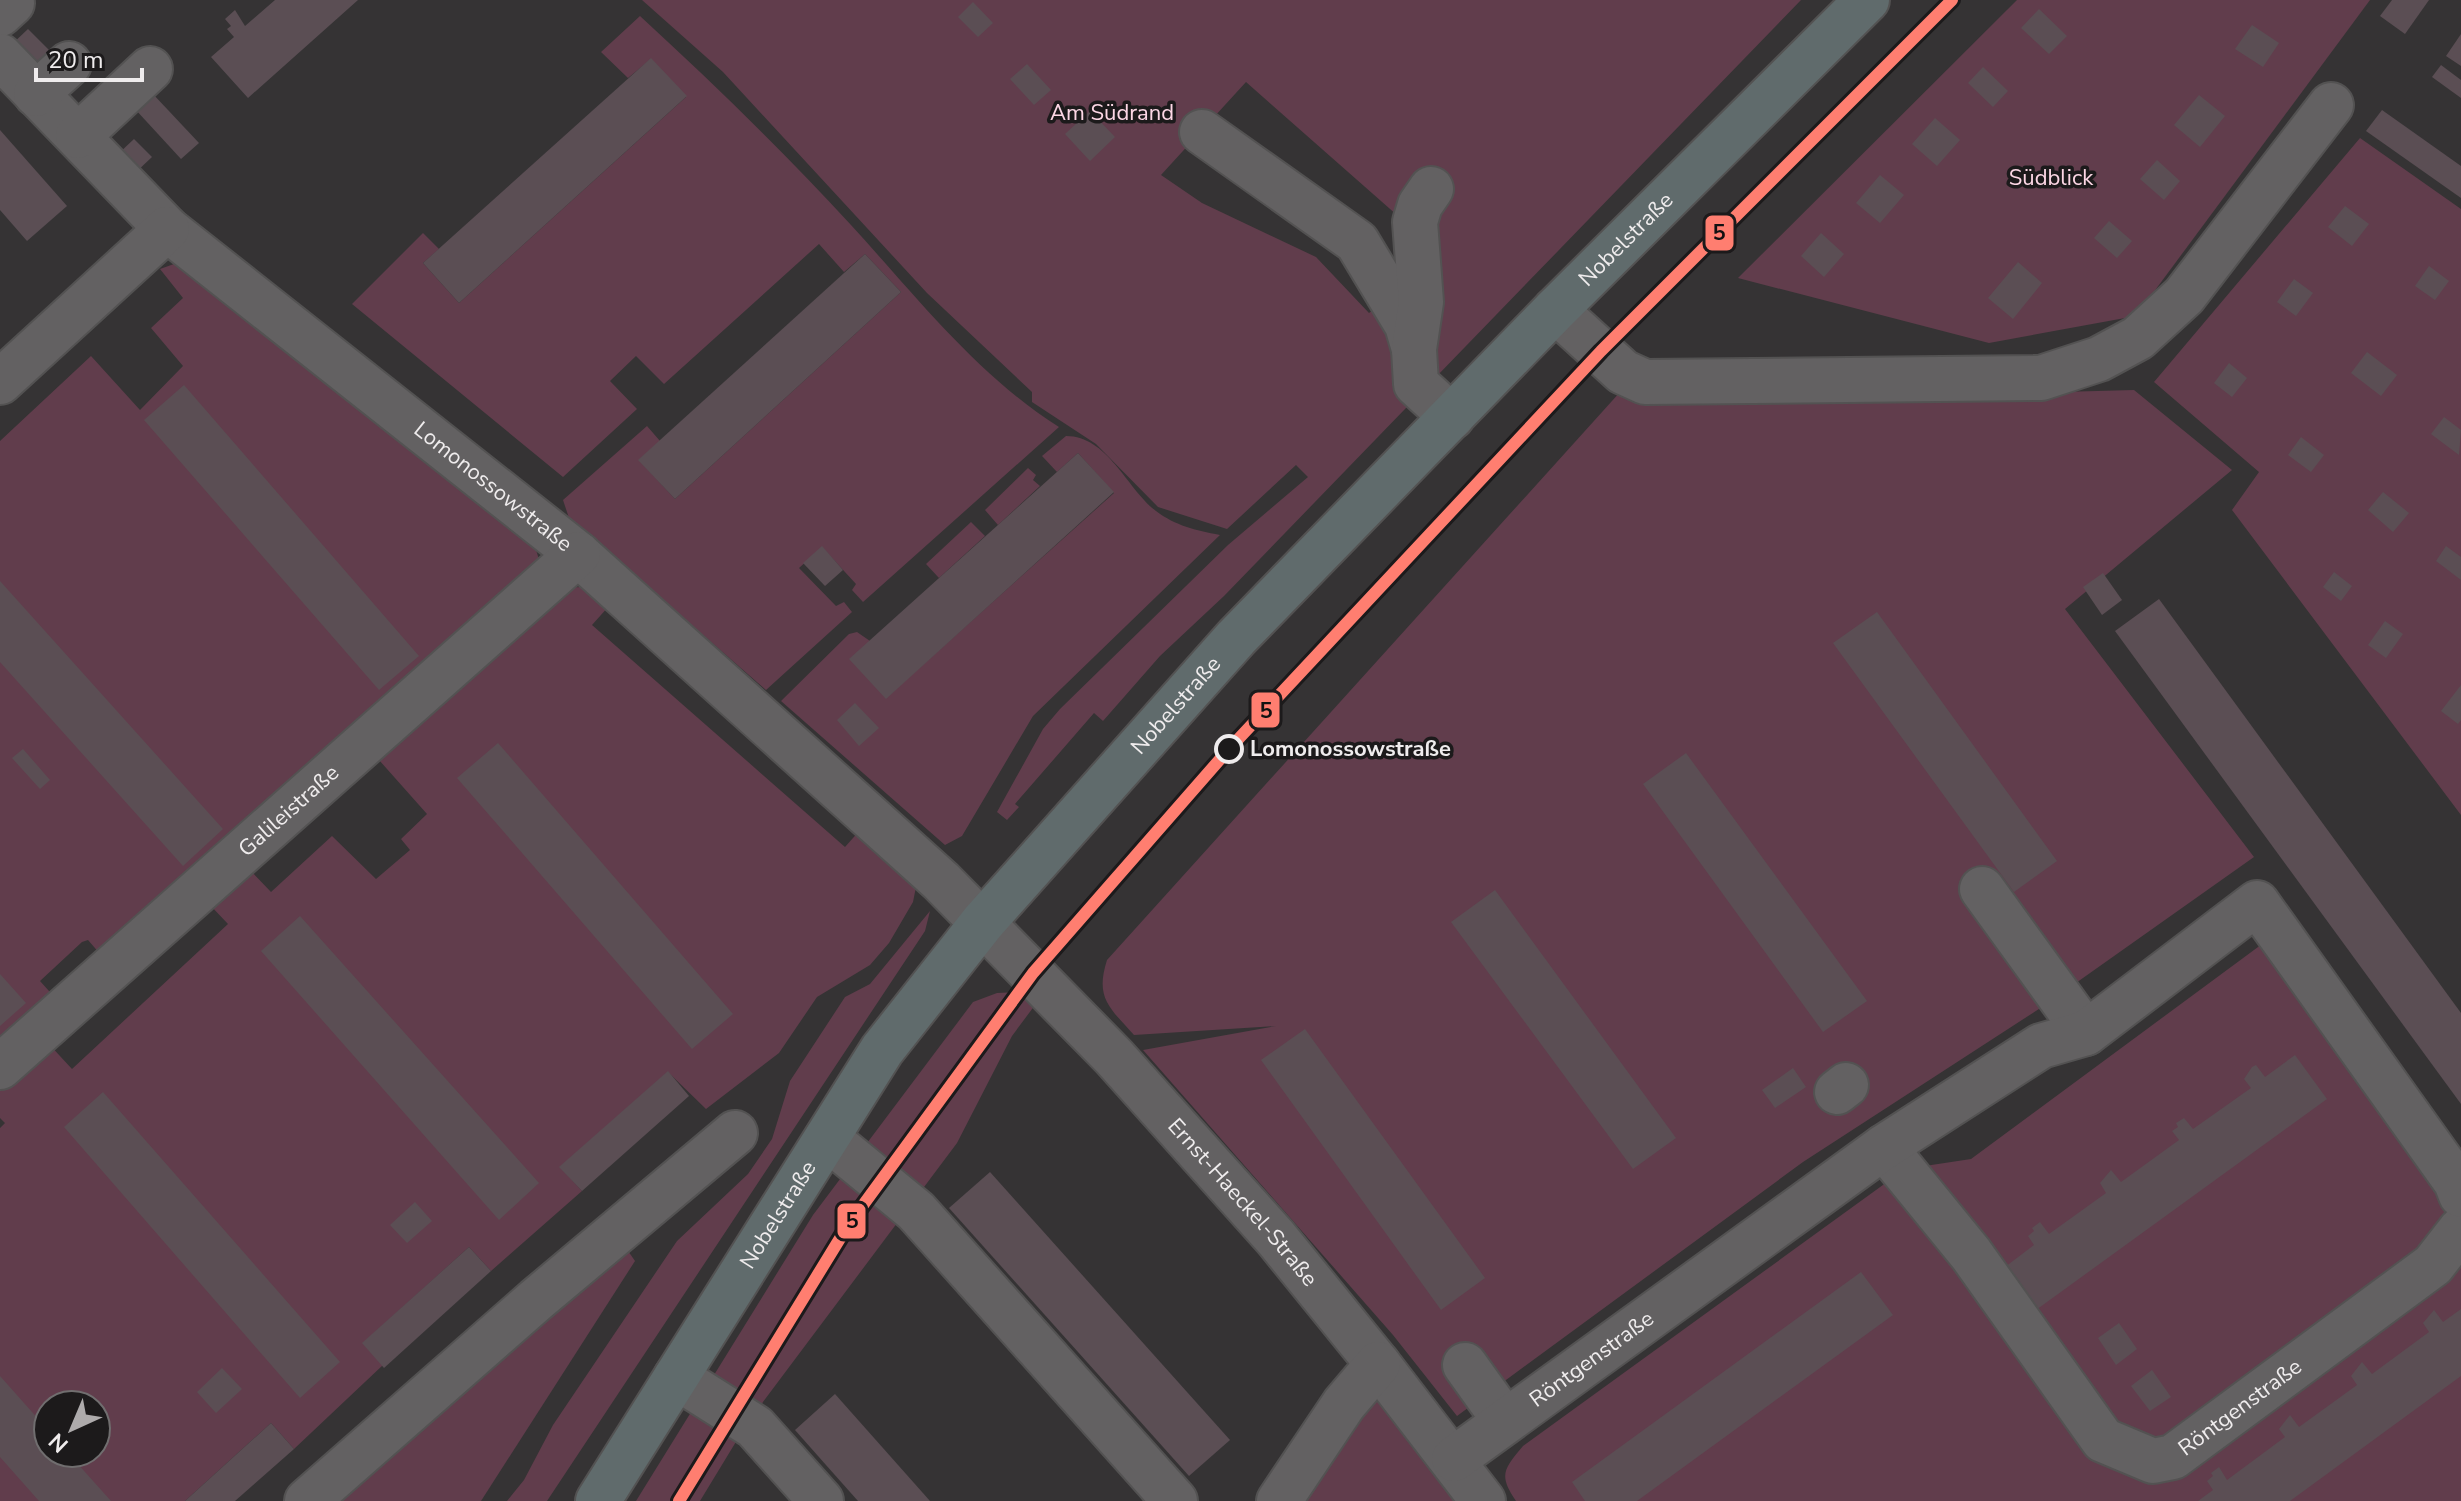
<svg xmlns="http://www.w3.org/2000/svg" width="2461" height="1501" font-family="'Nunito Sans',sans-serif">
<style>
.green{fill:#613d4c;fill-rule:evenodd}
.building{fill:#5b4e54}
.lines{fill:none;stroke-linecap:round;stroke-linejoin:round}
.minor-casing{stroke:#535252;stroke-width:48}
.major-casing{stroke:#535252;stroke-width:48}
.minor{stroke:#636162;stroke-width:44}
.major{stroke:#606b6c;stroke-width:44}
.tram-1-casing{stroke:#1c1a1b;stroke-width:18}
.tram-1{stroke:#ff7e70;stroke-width:12}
.stop-dot{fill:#1c1a1b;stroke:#efeced;stroke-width:4}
.labels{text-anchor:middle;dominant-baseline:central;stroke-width:7;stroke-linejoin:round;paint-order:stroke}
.park-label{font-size:22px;fill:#fdd7e5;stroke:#1c1a1b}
.street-label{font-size:22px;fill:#efeced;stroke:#1c1a1b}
.stop-label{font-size:22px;font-weight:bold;fill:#efeced;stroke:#1c1a1b;text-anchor:start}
.line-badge{stroke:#1c1a1b;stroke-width:3}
.pale-badge-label{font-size:22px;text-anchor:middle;font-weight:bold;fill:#111}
</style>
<rect width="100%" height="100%" fill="#353334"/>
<g class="green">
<path d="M642 0H1801L1224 596 1160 656 1103 721 1094 713 1015 804 1019 807 1007 820 997 812 1043 729 1060 709 1228 545 1308 477 1296 465 1227 529 1158 507 1096 444 1032 402V392L927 293 723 72ZM1246 82 1398 216 1411 281 1369 313 1316 257 1202 203 1161 175Z"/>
<polygon points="2017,0 2370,0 2136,316 1989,343 1738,278"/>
<path d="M640 16C713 83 784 152 851 225 915 295 978 376 1059 427L863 602 852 590 856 584 822 547 799 568 836 606 844 602 852 612 766 690 569 518 563 500 647 426 660 441 639 460 675 499 901 292 865 254 844 272 819 244 664 384 636 356 610 381 637 409 563 477 352 304 423 233 439 249 423 263 459 303 686 97 651 59 628 78 601 52Z"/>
<polygon points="2360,138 2461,209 2461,815 2232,510 2259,472 2154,382"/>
<polygon points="174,264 191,268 534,543 540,563 107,962 88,940 82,942 40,981 58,1001 0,1052 0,441 91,356 140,410 183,366 151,328 183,298 160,269"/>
<path d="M2134 390 2232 470 2065 609 2254 857 2042 1007 1803 1162 1457 1416 1393 1335 1143 1050 1276 1026 1134 1035C1109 1007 1095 998 1107 960L1621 391 1642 403Z"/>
<path d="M1066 436C1108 436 1127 489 1156 511 1176 526 1195 530 1220 535L1033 716 962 836 945 845 781 701 849 634 857 632 870 641 886 698 1114 493 1078 453 1057 472 1042 456Z"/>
<polygon points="1028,468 1036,475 1033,480 1040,486 998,525 985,510"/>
<polygon points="971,522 985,536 939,578 926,564"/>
<path d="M580 587 609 606 592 625 845 847 861 829 917 882 913 902 889 943 870 965 817 997 779 1053 706 1109 668 1072 560 1167 582 1191 491 1271 469 1247 363 1343 383 1365 294 1449 271 1423 185 1501H0V1128L5 1123 0 1118V1083L47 1042 72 1069 228 924 209 904 249 869 271 892 332 836 376 879 410 850 401 839 427 814 371 751 566 588ZM48 1405H96V1453H48Z"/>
<polygon points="930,911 925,931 547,1501 507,1501 524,1480 553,1425 677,1241 748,1174 772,1139 790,1081 845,997 870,984"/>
<path d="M2277 933 2461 1188V1501H1516C1498 1475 1504 1469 1523 1446L1905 1169 1971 1159Z"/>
<polygon points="1019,992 1038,1001 1012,1036 957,1143 748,1422 700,1501 636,1501 813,1215 973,1002 997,993"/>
<polygon points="626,1248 635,1261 481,1501 328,1501"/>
<polygon points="1386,1399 1462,1501 1292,1501 1359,1402"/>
</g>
<g class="building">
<polygon points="275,0 358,0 248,98 211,57 234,37 227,29 231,26 225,19 235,10 245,26"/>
<polygon points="2392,0 2429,0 2405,34 2380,16"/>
<polygon points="973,2 993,23 978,37 958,17"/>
<polygon points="2039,9 2067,36 2049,54 2021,28"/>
<polygon points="2252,25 2279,43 2263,67 2235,49"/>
<polygon points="28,29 58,59 39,78 9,47"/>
<polygon points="2461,34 2461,66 2446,56"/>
<polygon points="651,58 687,96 459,303 423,263"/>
<polygon points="1027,64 1051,90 1034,105 1010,79"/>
<polygon points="2441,65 2461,80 2461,98 2432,77"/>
<polygon points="1983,67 2008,91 1993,107 1968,83"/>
<polygon points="152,93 199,143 181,159 135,109"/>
<polygon points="2199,95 2225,116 2200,147 2174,125"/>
<polygon points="2382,110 2461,166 2461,198 2366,131"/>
<polygon points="1090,111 1115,137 1090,161 1065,134"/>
<polygon points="1935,118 1960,140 1937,166 1912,144"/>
<polygon points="0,130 67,206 27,241 0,210"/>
<polygon points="134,139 152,157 134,174 116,156"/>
<polygon points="2157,160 2180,181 2164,200 2140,179"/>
<polygon points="1880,175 1904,195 1880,223 1856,203"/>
<polygon points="2345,206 2369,224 2352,246 2328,227"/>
<polygon points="2109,221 2132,241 2117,258 2094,238"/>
<polygon points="1821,233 1844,254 1824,277 1801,256"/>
<polygon points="865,254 901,292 675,499 638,460"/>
<polygon points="2018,262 2042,283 2013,319 1988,298"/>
<polygon points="2429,266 2449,281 2435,300 2415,286"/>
<polygon points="2294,279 2313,293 2296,316 2277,302"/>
<polygon points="2367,352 2397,375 2381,396 2351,373"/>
<polygon points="2229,363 2247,378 2232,397 2214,383"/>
<polygon points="184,385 419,656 379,690 144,420"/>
<polygon points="2444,417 2461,430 2459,455 2431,434"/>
<polygon points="2301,437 2324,455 2311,472 2288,455"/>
<polygon points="1078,453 1114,492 886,699 849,659"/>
<polygon points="2383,492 2409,513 2393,532 2368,510"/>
<polygon points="822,546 843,570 825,586 803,563"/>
<polygon points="2446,546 2461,557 2461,580 2436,561"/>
<polygon points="2334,572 2352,586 2341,601 2323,587"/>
<polygon points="2103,573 2122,600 2102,615 2083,587"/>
<polygon points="0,581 223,829 183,866 0,662"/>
<polygon points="2159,599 2461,1013 2461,1104 2115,631"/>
<polygon points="1877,612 2057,861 2014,892 1833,643"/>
<polygon points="2385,621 2403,634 2386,658 2368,645"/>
<polygon points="2461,685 2461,720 2458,724 2441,711"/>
<polygon points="855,703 879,728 859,746 837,720"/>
<polygon points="498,743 733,1014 692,1049 457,778"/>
<polygon points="23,749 50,780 40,789 12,758"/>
<polygon points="1686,753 1867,1001 1823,1032 1643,784"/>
<polygon points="1495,890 1676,1138 1633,1169 1451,922"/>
<polygon points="300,916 539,1183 499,1220 261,951"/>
<polygon points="0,974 26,1003 0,1026"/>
<polygon points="1305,1029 1485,1278 1441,1310 1261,1060"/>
<polygon points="2295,1055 2327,1099 2036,1310 2005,1267 2034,1245 2028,1236 2034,1231 2032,1228 2040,1222 2049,1234 2106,1193 2100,1183 2111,1170 2121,1182 2179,1140 2172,1131 2178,1127 2176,1123 2184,1118 2193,1129 2251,1088 2244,1079 2252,1067 2256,1065 2265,1077"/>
<polygon points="1793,1068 1806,1087 1775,1108 1762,1090"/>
<polygon points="668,1071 689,1096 582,1191 559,1167"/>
<polygon points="103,1092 340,1362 300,1398 64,1127"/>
<polygon points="990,1172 1230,1440 1189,1476 949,1208"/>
<polygon points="415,1202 432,1221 407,1243 390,1225"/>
<polygon points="469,1247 491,1271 384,1368 362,1343"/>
<polygon points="1861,1272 1893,1315 1637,1501 1585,1501 1572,1482"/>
<polygon points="2461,1309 2461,1376 2290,1501 2198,1501 2213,1490 2207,1481 2213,1476 2211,1473 2219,1467 2227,1480 2285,1437 2279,1429 2290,1415 2299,1427 2357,1385 2351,1376 2362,1362 2372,1374 2429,1332 2423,1323 2434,1310 2443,1322"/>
<polygon points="2119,1323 2137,1349 2116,1365 2098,1338"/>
<polygon points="222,1368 242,1389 216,1413 197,1392"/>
<polygon points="2152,1370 2171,1397 2150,1411 2131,1386"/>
<polygon points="0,1376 48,1430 48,1453 68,1453 111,1501 39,1501 0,1457"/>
<polygon points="835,1394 930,1501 858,1501 826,1465 795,1430"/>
<polygon points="271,1423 294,1449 235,1501 185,1501"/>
</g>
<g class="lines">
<defs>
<g id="minor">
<polyline points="0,14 12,3"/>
<path id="s1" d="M0 56 167 229 578 554 941 881 1114 1057 1276 1238 1378 1364 1483 1501"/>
<polyline points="36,94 69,64"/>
<polyline points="1202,132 1357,242 1407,325 1414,349"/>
<polyline points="78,136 150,69"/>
<polyline points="1431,189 1420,205 1415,222 1421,302 1414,349 1416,384 1452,417"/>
<polyline points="1555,310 1623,372 1645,382 2041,378 2099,359 2138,338 2184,296 2331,105"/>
<polyline points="0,382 167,229"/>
<polyline points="1982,889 2086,1033"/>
<path id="s2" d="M0 1067 578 554"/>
<polyline points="1837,1092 1846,1085"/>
<polyline points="827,1138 916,1211 1175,1501"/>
<path id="s3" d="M1884 1147 1971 1254 2103 1440 2153 1461 2173 1457 2433 1265 2461 1229"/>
<polyline points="1465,1365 1505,1421"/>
<polyline points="676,1377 755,1427 821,1501"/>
<path id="s4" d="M1454 1459 1884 1147 2041 1046 2086 1033 2257 903 2456 1182 2461 1195"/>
<polyline points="307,1501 536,1300 735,1133"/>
<polyline points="1279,1501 1344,1404 1378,1364"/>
</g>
<g id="major">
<path id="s5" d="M598 1501 882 1050 983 922 1236 638 1555 310 1867 0"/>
</g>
</defs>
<use href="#minor" class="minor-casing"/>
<use href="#major" class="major-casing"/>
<use href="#minor" class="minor"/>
<use href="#major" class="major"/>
<defs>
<polyline id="tram-1" points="679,1501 847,1227 1033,973 1229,749 1601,351 1952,0"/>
</defs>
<use href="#tram-1" class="tram-1-casing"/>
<use href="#tram-1" class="tram-1"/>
</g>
<circle class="stop-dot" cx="1229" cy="749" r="13"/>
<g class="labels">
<g class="park-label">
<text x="1112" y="113">Am Südrand</text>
<text x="2051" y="178">Südblick</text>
</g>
<g class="street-label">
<text stroke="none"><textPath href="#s5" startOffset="1634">Nobelstraße</textPath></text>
<text stroke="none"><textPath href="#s1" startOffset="656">Lomonossowstraße</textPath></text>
<text stroke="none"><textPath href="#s5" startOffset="986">Nobelstraße</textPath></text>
<text stroke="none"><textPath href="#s2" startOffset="386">Galileistraße</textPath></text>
<text stroke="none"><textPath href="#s1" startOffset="1694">Ernst-Haeckel-Straße</textPath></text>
<text stroke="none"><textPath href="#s5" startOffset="338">Nobelstraße</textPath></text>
<text stroke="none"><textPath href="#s4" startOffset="170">Röntgenstraße</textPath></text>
<text stroke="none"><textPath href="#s3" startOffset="524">Röntgenstraße</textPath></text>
</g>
<g class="stop-label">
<text x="1250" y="749">Lomonossowstraße</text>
</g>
</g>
<g class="line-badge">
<rect x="1704" y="214" width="31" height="38" rx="8" fill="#ff7e70"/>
<rect x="1250" y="691" width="31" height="38" rx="8" fill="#ff7e70"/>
<rect x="836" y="1202" width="31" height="38" rx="8" fill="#ff7e70"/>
</g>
<g class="pale-badge-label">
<text x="1719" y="240">5</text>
<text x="1266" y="718">5</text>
<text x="852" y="1228">5</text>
</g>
<g transform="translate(72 1429) rotate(224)"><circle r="38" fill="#1c1a1b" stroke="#706e6f" stroke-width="2"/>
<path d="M0-6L14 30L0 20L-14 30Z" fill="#aeabac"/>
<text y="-12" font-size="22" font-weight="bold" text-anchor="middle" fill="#efeced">N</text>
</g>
<path d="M36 68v12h106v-12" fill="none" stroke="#efeced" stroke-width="4"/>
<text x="48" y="68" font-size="24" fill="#efeced" stroke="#1c1a1b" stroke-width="6" paint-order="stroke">20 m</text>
</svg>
